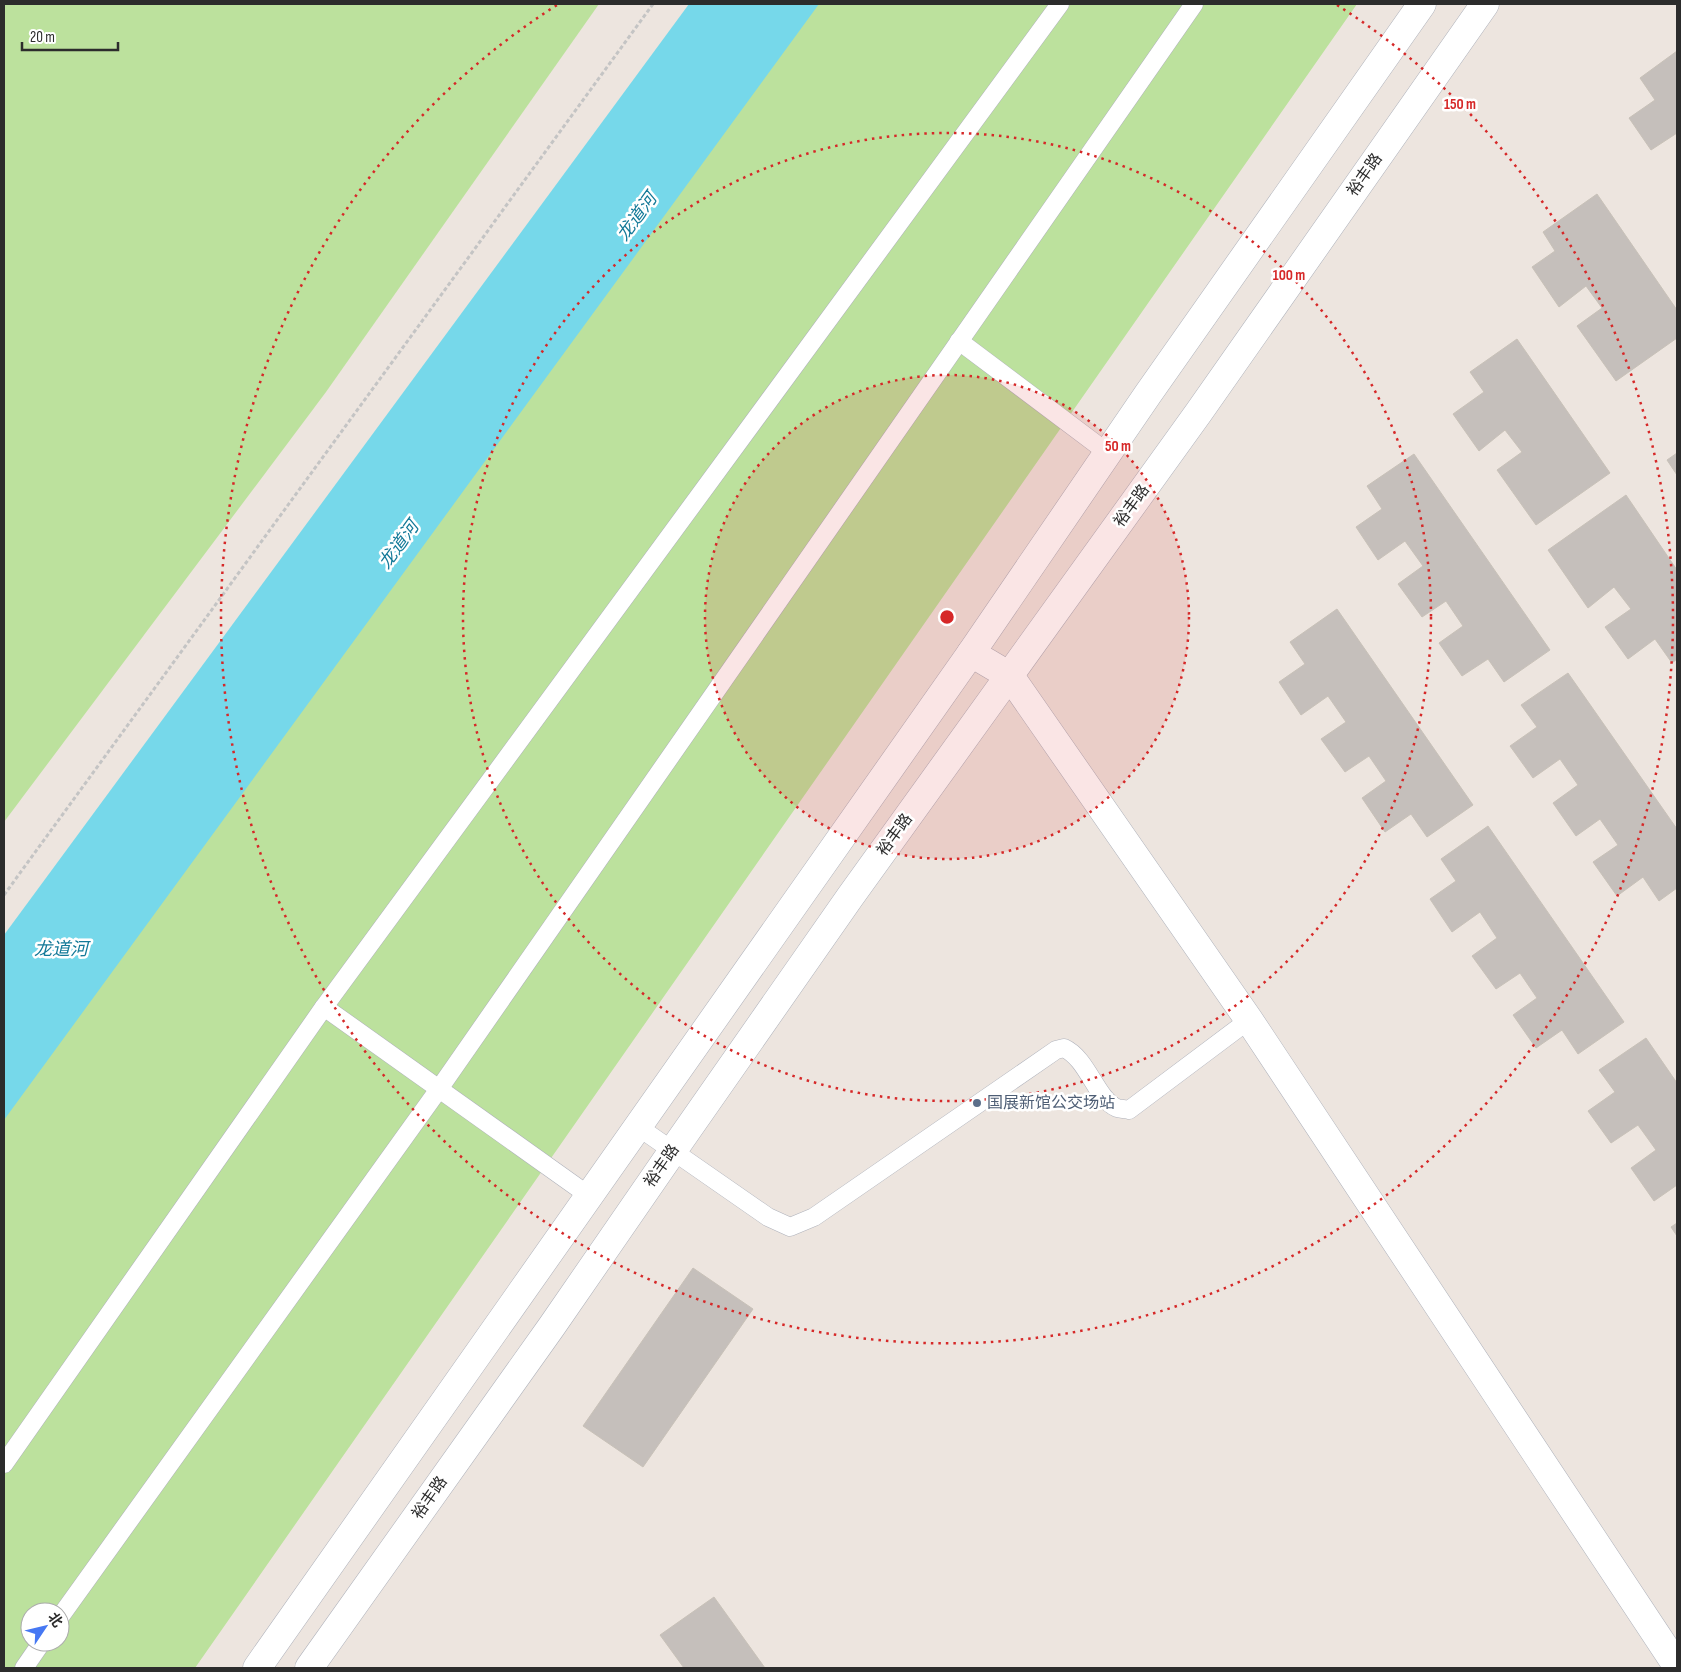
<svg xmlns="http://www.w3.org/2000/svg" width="1681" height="1672" font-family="'Sofia Sans Condensed','Noto Sans SC',sans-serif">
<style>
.green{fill:#bce19d;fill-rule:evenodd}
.water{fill:#76d8ea}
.building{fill:#c5bfbb;stroke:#c8c1b8}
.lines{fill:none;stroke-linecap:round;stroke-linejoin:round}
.lane-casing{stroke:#afb2bb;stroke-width:19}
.street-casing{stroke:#afb2bb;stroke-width:29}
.secondary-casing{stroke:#afb2bb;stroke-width:29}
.path{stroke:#c4c4c4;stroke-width:3;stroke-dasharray:4 2.5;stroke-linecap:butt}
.lane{stroke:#fff;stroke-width:18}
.street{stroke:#fff;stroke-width:28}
.secondary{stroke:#fff;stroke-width:28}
.ring{fill:none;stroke:#d62828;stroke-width:2.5;stroke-dasharray:2.5 5}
.service-dot{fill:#5c6f8a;stroke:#fff;stroke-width:2}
.labels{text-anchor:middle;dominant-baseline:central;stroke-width:5;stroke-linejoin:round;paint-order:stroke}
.street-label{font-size:16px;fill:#2c2c2c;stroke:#fff}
.service-label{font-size:16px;fill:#4e5e75;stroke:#fff;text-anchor:start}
.water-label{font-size:18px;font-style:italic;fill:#137998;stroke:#fff}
.centre{fill:#d62828;stroke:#fff;stroke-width:2.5}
.ring-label{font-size:15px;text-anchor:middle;font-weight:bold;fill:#d62828;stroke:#fff;stroke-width:5;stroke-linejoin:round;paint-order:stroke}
</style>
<rect width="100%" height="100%" fill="#ede5df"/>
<g class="green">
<polygon points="4,4 599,4 326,392 4,822"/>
<path d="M816 4H1357L195 1668H4V1118ZM30 1612H60V1642H30Z"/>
</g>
<polygon class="water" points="689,4 819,4 4,1120 4,935"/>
<g class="building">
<polygon points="1677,51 1677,133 1651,150 1629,118 1655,100 1640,78"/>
<polygon points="1597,194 1677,310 1677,338 1616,381 1577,326 1602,308 1586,286 1559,307 1532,267 1555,251 1543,232"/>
<polygon points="1517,339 1610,473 1536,525 1497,470 1522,452 1505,430 1479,451 1453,414 1484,392 1470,372"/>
<polygon points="1677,453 1677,475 1667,460"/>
<polygon points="1414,454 1550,650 1504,682 1488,659 1462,676 1439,643 1463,626 1446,601 1422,617 1398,584 1423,566 1405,541 1378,560 1356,527 1382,509 1367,486"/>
<polygon points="1626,495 1677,570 1677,659 1672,663 1655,639 1628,659 1605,627 1631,609 1614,587 1588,608 1548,550"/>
<polygon points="1337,609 1473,805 1427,837 1411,814 1385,832 1362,798 1386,781 1369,756 1345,772 1321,739 1346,722 1328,696 1301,715 1279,682 1305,664 1290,642"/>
<polygon points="1568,673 1677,829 1677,888 1659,901 1643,877 1617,896 1593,862 1618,845 1600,819 1576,836 1553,803 1578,785 1560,759 1533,778 1510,746 1537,727 1521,705"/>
<polygon points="1488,826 1624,1022 1578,1054 1562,1030 1536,1048 1513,1015 1537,998 1520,973 1496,989 1472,956 1497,938 1480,912 1452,932 1430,899 1456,881 1441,859"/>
<polygon points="1646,1038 1677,1083 1677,1185 1654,1201 1631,1168 1656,1150 1638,1125 1611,1143 1588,1111 1615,1092 1599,1070"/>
<polygon points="1677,1223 1677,1236 1671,1227"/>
<polygon points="693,1268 753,1309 643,1467 583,1426"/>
<polygon points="714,1597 765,1668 684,1668 660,1635"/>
</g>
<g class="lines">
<defs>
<g id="lane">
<polyline points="959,341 1108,453"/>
<polyline points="324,1007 588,1195"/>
<path d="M637 1126 768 1217 790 1227 814 1217 1056 1050 1064 1048C1088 1059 1096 1099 1117 1108 1120 1109 1126 1109 1129 1110L1249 1020"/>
<polyline points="4,1464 324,1007 1060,4"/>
<polyline points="60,1617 439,1089 1194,4"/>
<polyline points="24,1668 42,1642"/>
</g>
<polyline id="street" points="971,653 1010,676 1249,1020 1677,1666"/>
<g id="secondary">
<polyline points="257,1668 971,653 1148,394 1422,4"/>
<polyline points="309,1668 552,1326 672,1152 850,897 1199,412 1485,4"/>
</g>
</defs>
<use href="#lane" class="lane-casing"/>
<use href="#street" class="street-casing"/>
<use href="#secondary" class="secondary-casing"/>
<polyline class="path" points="4,895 653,4"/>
<use href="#lane" class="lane"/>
<use href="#street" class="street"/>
<use href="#secondary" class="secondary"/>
</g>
<circle cx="947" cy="617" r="242" fill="#d62828" fill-opacity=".12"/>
<g class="ring">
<circle cx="947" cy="617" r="242"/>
<circle cx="947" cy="617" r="484"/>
<path d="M1337 5A726 726 0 1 1 557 5"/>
</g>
<circle class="service-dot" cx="977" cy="1103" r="5"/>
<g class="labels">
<g class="street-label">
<text transform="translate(1365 175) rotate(-55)">裕丰路</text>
<text transform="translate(1132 506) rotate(-54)">裕丰路</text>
<text transform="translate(895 835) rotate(-54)">裕丰路</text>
<text transform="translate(662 1166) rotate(-55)">裕丰路</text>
<text transform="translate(430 1498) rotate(-55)">裕丰路</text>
</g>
<g class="service-label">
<text x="987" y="1103">国展新馆公交场站</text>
</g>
<g class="water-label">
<text transform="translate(637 217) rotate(-54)">龙道河</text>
<text transform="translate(399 545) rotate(-54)">龙道河</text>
<text x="61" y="949">龙道河</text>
</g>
</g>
<circle cx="947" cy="617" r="8" class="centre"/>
<g class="ring-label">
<text x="1460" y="109">150 m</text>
<text x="1289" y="280">100 m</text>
<text x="1118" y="451">50 m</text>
</g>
<rect width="1681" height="1672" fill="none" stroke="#2c2c2c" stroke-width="10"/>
<g transform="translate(45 1627) rotate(55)"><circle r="24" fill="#ffffff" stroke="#ababab"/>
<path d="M0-4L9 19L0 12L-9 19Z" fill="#4678f3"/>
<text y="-8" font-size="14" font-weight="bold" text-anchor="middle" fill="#2c2c2c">北</text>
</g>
<path d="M22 42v8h96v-8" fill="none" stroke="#2c2c2c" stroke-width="2.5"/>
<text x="30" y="42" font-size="15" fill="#2c2c2c" stroke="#ffffff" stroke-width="4" paint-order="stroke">20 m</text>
</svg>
